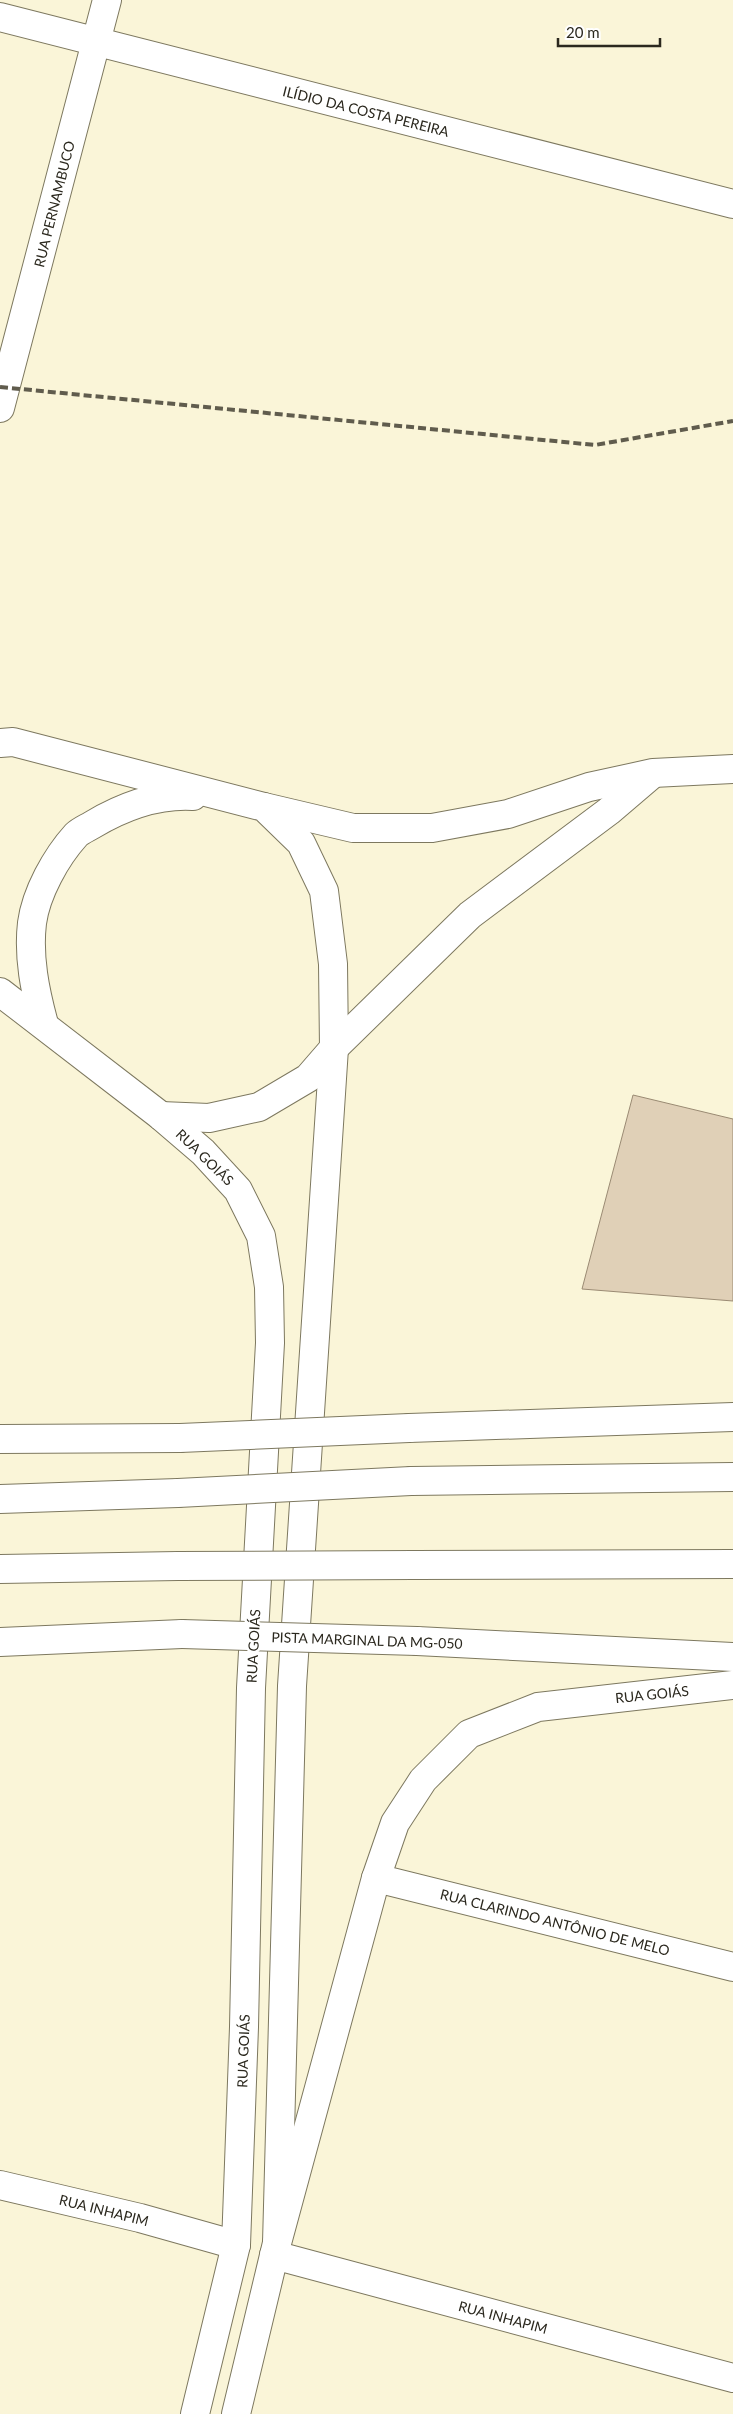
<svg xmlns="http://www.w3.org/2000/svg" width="733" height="2414" font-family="Lato,sans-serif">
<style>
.building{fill:#e0d0b7;stroke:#9a8a73}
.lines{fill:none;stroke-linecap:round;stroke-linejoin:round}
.minor-casing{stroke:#7d785f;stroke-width:30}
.major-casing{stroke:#7d785f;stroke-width:30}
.highway-casing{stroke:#7d785f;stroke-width:30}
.minor{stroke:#fff;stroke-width:28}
.major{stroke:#fff;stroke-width:28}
.highway{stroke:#fff;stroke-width:28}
.rail{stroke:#605c4d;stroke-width:4;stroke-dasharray:8 4;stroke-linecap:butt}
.major-bridge-casing{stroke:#7d785f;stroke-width:30;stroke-linecap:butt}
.highway-bridge-casing{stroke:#7d785f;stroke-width:30;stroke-linecap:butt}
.major-bridge{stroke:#fff;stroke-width:28}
.highway-bridge{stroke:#fff;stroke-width:28}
.labels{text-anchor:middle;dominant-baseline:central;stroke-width:5;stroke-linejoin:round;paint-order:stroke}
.street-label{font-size:14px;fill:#2b281e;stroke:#fff}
</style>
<rect width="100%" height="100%" fill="#faf5d8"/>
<polygon class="building" points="633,1095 733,1119 733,1301 582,1289"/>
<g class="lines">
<defs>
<g id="minor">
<polyline points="0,17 733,204"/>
<polyline points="0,408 107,0"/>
<polyline points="264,807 353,828 432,828 508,814 589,787 653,773 733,769"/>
<polyline points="334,1048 470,915 609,811 650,776"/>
<polyline points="376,1878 733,1967"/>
<polyline points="0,2185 140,2218 236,2245"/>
<polyline points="274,2255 733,2378"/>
</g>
<g id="major">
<polyline points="0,743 13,742 264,807 301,843 324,891 333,964 334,1048 292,1686 277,2243"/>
<polyline points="0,992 161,1116 203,1152 238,1190 261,1236 269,1287 270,1343 251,1688 244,2027 236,2245 195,2414"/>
<path d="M44 1024C35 991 28 957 32 923 36 893 56 857 76 835 80 831 87 828 92 825 122 807 157 794 193 796"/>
<polyline points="161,1116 209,1118 259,1107 308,1078 334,1048"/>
<polyline points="409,1428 733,1417"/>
<polyline points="0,1439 180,1438"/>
<polyline points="417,1641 733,1657"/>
<polyline points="0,1642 182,1634"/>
<polyline points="236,2414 277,2243 376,1878 395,1823 423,1780 469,1734 538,1707 733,1685"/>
</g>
<g id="highway">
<polyline points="411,1481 733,1477"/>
<polyline points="0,1499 178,1493"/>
<polyline points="414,1565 733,1564"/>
<polyline points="0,1569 178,1566"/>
</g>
</defs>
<use href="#minor" class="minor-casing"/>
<use href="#major" class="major-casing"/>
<use href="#highway" class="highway-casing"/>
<use href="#minor" class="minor"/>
<use href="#major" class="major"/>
<use href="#highway" class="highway"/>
<polyline class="rail" points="0,387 595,445 733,421"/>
<defs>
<g id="major-bridge">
<polyline points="180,1438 409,1428"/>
<polyline points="182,1634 417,1641"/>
</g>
<g id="highway-bridge">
<polyline points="178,1493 411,1481"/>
<polyline points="178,1566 414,1565"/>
</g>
</defs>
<use href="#major-bridge" class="major-bridge-casing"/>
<use href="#highway-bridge" class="highway-bridge-casing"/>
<use href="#major-bridge" class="major-bridge"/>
<use href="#highway-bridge" class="highway-bridge"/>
</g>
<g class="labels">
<g class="street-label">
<text transform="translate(366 111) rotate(14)">ILÍDIO DA COSTA PEREIRA</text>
<text transform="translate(54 204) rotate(-76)">RUA PERNAMBUCO</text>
<text transform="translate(205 1157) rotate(44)">RUA GOIÁS</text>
<text transform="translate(367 1640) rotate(2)">PISTA MARGINAL DA MG-050</text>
<text transform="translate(253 1646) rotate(-87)">RUA GOIÁS</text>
<text transform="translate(652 1694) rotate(-6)">RUA GOIÁS</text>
<text transform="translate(555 1922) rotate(14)">RUA CLARINDO ANTÔNIO DE MELO</text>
<text transform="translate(243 2051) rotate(-88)">RUA GOIÁS</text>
<text transform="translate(104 2210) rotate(14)">RUA INHAPIM</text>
<text transform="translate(503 2317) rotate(15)">RUA INHAPIM</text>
</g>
</g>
<path d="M558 38v8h102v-8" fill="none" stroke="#2b281e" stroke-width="2.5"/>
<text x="566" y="38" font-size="15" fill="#2b281e" stroke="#ffffff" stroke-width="4" paint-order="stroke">20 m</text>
</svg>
